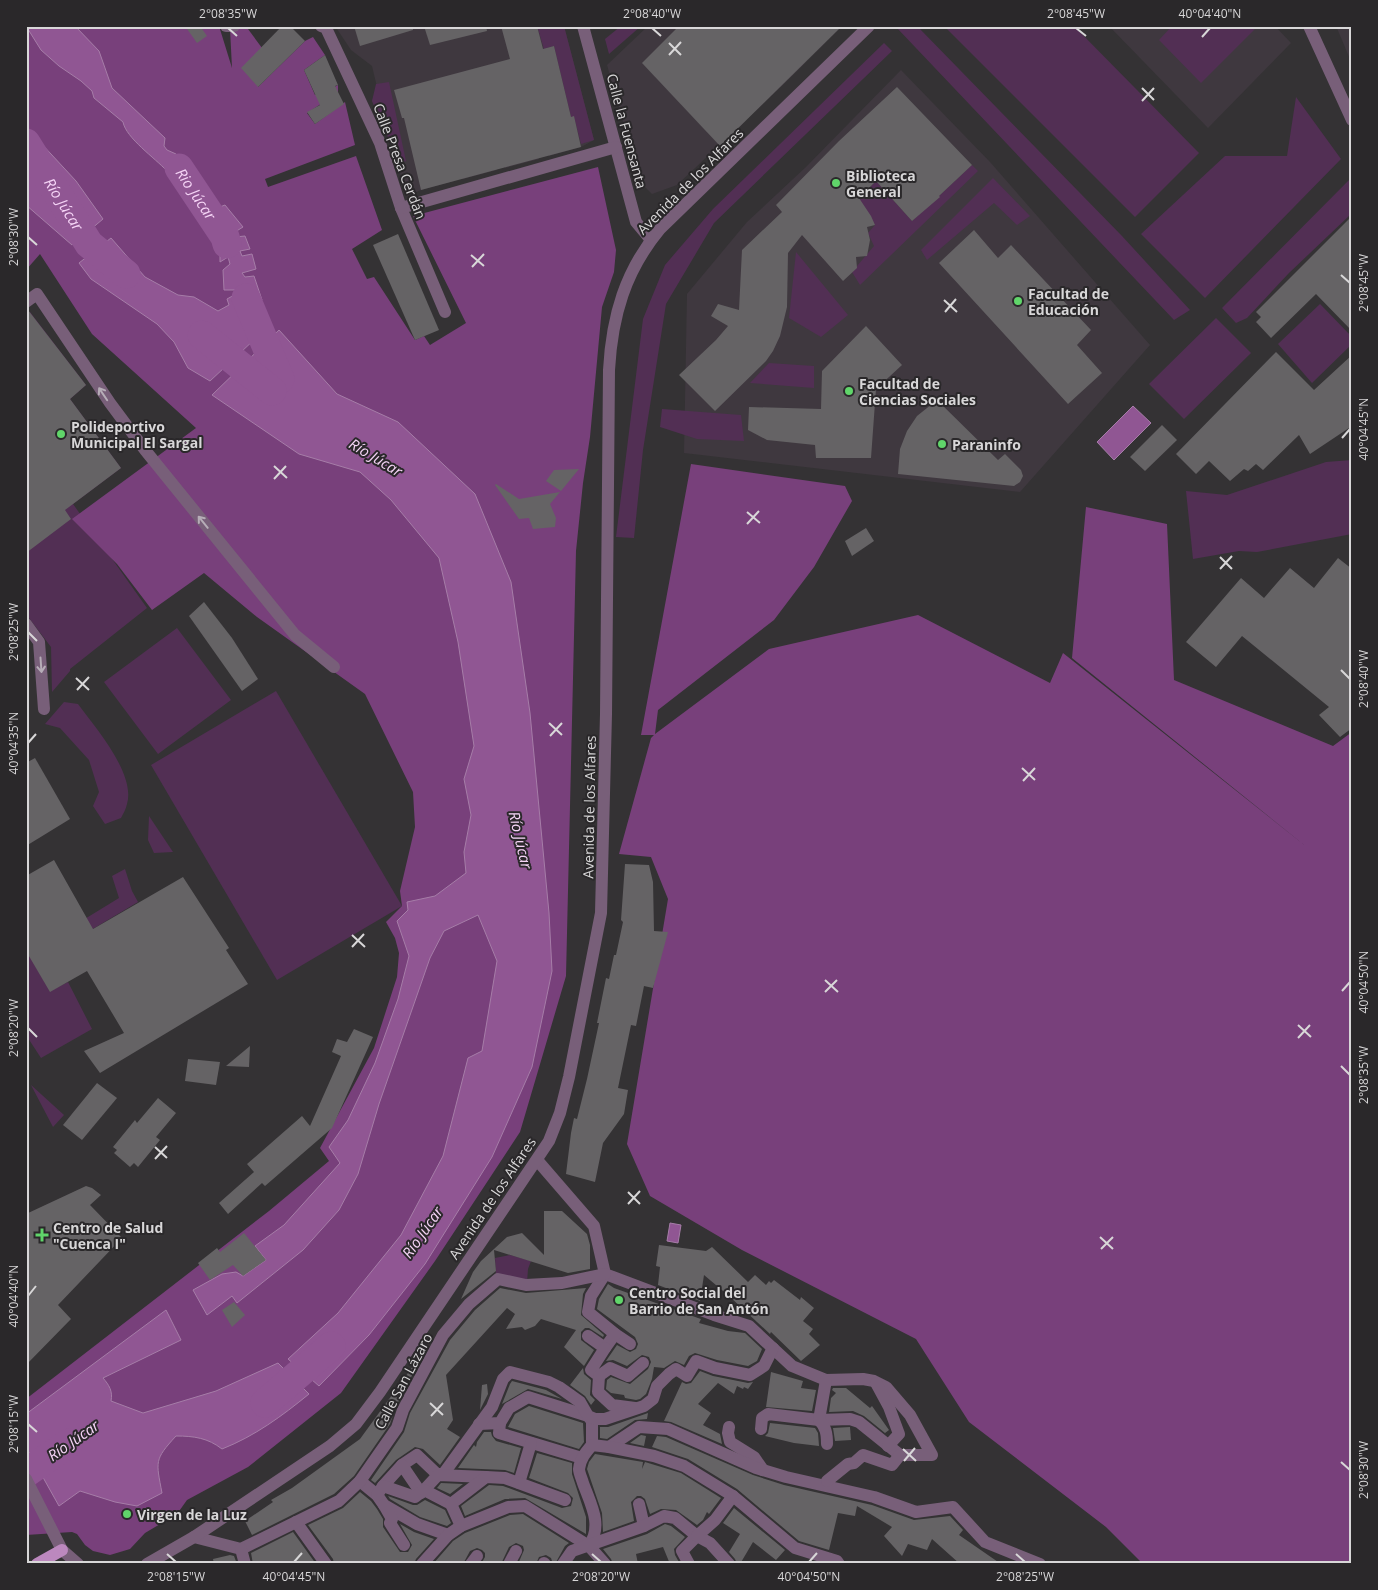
<svg xmlns="http://www.w3.org/2000/svg" width="1378" height="1590" font-family="'Open Sans',sans-serif">
<style>
.built{fill:#3f383f}
.green{fill:#522f54}
.forest{fill:#78407b}
.water{fill:#905693;stroke:#a67da8}
.lines{fill:none;stroke-linecap:round;stroke-linejoin:round}
.river{stroke:#905693;stroke-width:29}
.building{fill:#656365}
.minor{stroke:#785f79;stroke-width:12}
.major{stroke:#bc88be;stroke-width:12}
.oneway{stroke:#b6adb7}
.ticks{fill:none;stroke:#d8d7d8;stroke-width:2}
.poi-dot{fill:#60d56a;stroke:#2a282a;stroke-width:2}
.labels{text-anchor:middle;dominant-baseline:central;stroke-width:4;stroke-linejoin:round;paint-order:stroke}
.street-label{font-size:14px;fill:#d8d7d8;stroke:#2a282a}
.poi-label{font-size:14px;font-weight:bold;fill:#d8d7d8;stroke:#2a282a;text-anchor:start}
.water-label{font-size:15px;font-style:italic;fill:#f5d4f6;stroke:#2a282a}
.neatline{fill:none;stroke:#d8d7d8;stroke-width:2}
.ticks-label{font-size:12px;text-anchor:middle;fill:#d8d7d8}
</style>
<rect width="100%" height="100%" fill="#343234"/>
<g class="built">
<polygon points="335,26 564,26 594,140 581,147 549,156 544,140 535,143 539,159 505,168 501,152 493,155 497,170 463,179 459,164 450,166 454,181 421,190 407,196 392,147 372,101 377,87 372,66 351,50"/>
<polygon points="648,26 842,26 784,84 677,185 652,194 640,182 607,65"/>
<polygon points="1109,26 1275,26 1291,43 1208,128"/>
<polygon points="1336,26 1352,26 1352,64 1342,40"/>
<polygon points="901,70 990,162 1150,345 1020,492 684,453 687,294 747,222 806,167"/>
</g>
<g class="green">
<polygon points="537,26 564,26 594,140 581,144 574,117 571,117 554,46 544,49"/>
<polygon points="621,26 641,26 609,54 605,39"/>
<polygon points="899,26 921,26 919,28 1122,236 1190,310 1174,320 897,28"/>
<polygon points="944,26 1074,26 1199,153 1135,217"/>
<polygon points="1172,26 1257,26 1257,27 1201,83 1159,40"/>
<polygon points="884,43 892,51 714,223 666,304 643,450 634,538 616,537 643,319 665,265 713,209"/>
<polygon points="389,82 406,161 397,164 392,146 372,101 376,84"/>
<polygon points="1296,97 1341,159 1205,298 1141,234 1225,156 1287,156"/>
<polygon points="972,165 978,171 860,285 852,272 874,246 868,233 875,225 858,200 876,181 912,221"/>
<polygon points="1352,177 1352,216 1350,215 1289,273 1247,318 1236,323 1222,308"/>
<polygon points="993,178 1030,216 1017,225 994,203 927,260 921,250"/>
<polygon points="796,252 848,315 821,337 789,318"/>
<polygon points="1320,304 1352,337 1352,344 1312,383 1278,344"/>
<polygon points="30,312 86,385 70,399 121,468 73,504 147,608 70,669 70,671 52,692 51,647 26,614 26,316"/>
<polygon points="1216,318 1251,353 1184,419 1149,384"/>
<polygon points="769,363 814,366 814,388 750,383"/>
<polygon points="662,409 741,415 744,441 697,439 660,427"/>
<polygon points="1352,460 1352,534 1257,552 1239,551 1193,559 1186,491 1227,495 1326,462"/>
<polygon points="177,628 231,700 158,754 104,682"/>
<polygon points="276,691 402,906 277,980 151,765"/>
<path d="M64 702 78 704C95 727 136 774 127 804 126 809 123 814 121 818L105 824 93 806 99 792 89 760 60 728 45 724Z"/>
<polygon points="149,816 173,852 154,853 148,840"/>
<polygon points="125,869 132,891 138,902 34,964 50,991 68,982 92,1029 41,1058 26,1035 26,955 119,898 112,876"/>
<polygon points="31,1085 64,1115 53,1127"/>
<polygon points="510,1255 531,1261 528,1269 527,1283 496,1275 495,1258"/>
</g>
<g class="forest">
<polygon points="26,26 219,26 232,68 230,29 248,29 262,48 258,87 305,41 313,37 325,55 304,70 315,95 327,91 338,85 338,93 307,113 315,124 345,102 355,145 265,179 268,187 356,156 382,230 352,249 367,279 374,277 415,340 424,336 430,345 466,323 413,216 598,167 616,250 614,272 602,307 590,437 583,483 576,551 566,976 520,1132 435,1261 341,1393 248,1467 187,1500 177,1514 145,1533 130,1549 110,1555 93,1551 85,1545 77,1534 72,1532 26,1535 26,1399 269,1211 329,1161 320,1148 374,1048 397,977 399,953 395,938 386,922 402,906 400,891 415,827 413,792 365,694 257,617 204,573 152,610 117,564 72,519 196,428 92,334 40,254 26,270"/>
<polygon points="691,464 845,486 852,501 814,567 774,620 658,710 655,734 769,649 918,615 1050,683 1063,653 1308,848 1072,658 1086,507 1167,524 1174,680 1333,746 1352,732 1352,1564 1143,1564 1106,1527 969,1422 916,1339 742,1250 650,1196 627,1144 668,899 651,857 619,854 651,738 654,735 641,735"/>
</g>
<g class="water">
<path d="M26 26H75L99 51 112 88 165 138 164 146 167 150 176 154 212 197 195 203C184 194 177 181 167 171 155 158 126 138 123 122L94 98 92 91 81 81 59 66 41 50Z"/>
<polygon points="26,127 76,181 103,219 72,245 26,205"/>
<polygon points="225,205 243,227 235,232 235,237 245,236 250,249 240,251 242,256 252,254 256,269 242,273 245,277 254,276 262,300 249,299 252,303 260,303 258,314 271,324 210,381 188,368 174,342 157,324 91,279 79,263 111,238 145,277 178,295 194,297 218,311 229,305 227,299 236,294 238,290 224,290 223,270 230,264 228,257 220,262 220,248 223,243 222,238 218,241 199,215"/>
<polygon points="279,330 337,394 398,422 475,494 511,582 530,713 549,913 552,971 532,1067 492,1157 425,1264 369,1335 319,1386 288,1359 338,1313 401,1235 443,1156 468,1058 482,1051 497,961 478,915 444,931 430,958 379,1104 358,1174 339,1210 303,1250 237,1303 232,1296 207,1315 193,1290 222,1274 236,1272 243,1276 266,1260 255,1246 284,1225 340,1163 329,1147 348,1120 375,1063 398,999 409,956 397,921 408,910 407,902 435,896 466,873 464,852 471,815 464,779 474,746 458,642 439,558 391,500 360,472 299,454 212,395"/>
<polygon points="1133,406 1151,423 1114,460 1097,442"/>
<polygon points="670,1223 681,1225 678,1243 667,1241"/>
<path d="M166 1310 181 1340 103 1378C109 1385 113 1391 111 1401L143 1413 216 1391 278 1363 309 1394C282 1416 255 1436 222 1449 208 1438 194 1436 176 1436 154 1460 156 1461 162 1493L137 1506 115 1502 80 1491 59 1506 26 1447V1414Z"/>
</g>
<g class="lines">
<g class="river">
<path id="s1" d="M26 143 89 244 126 274"/>
<path id="s2" d="M179 168 225 237 227 244"/>
<polyline points="246,298 280,379"/>
<polyline points="202,335 272,391"/>
<polyline points="265,1403 331,1346"/>
<polyline points="26,1473 69,1443"/>
</g>
</g>
<g class="building">
<polygon points="185,26 200,26 207,36 197,43"/>
<polygon points="282,26 290,26 305,41 258,87 241,68"/>
<polygon points="354,26 413,26 413,30 360,46"/>
<polygon points="424,26 486,26 487,31 430,45"/>
<polygon points="501,26 537,26 543,49 554,46 571,117 574,116 581,147 421,190 404,118 402,118 394,90 510,59"/>
<polygon points="679,26 842,26 720,146 642,63"/>
<polygon points="325,55 338,85 335,86 344,104 315,124 307,112 320,105 304,70"/>
<polygon points="897,87 972,165 939,196 940,197 912,221 876,181 859,198 871,216 875,225 867,227 870,240 867,256 856,257 857,268 843,281 802,235 788,253 787,307 780,336 773,351 766,361 715,411 679,375 716,340 728,326 711,316 718,304 739,310 742,250 782,212 776,205 839,141"/>
<polygon points="1352,216 1352,331 1316,294 1271,338 1256,322 1261,317 1256,312"/>
<polygon points="974,230 998,258 1011,245 1091,330 1077,345 1102,373 1068,404 939,263"/>
<polygon points="398,234 439,330 415,340 373,245"/>
<polygon points="26,310 28,310 86,385 70,399 121,468 65,510 71,519 26,553"/>
<polygon points="866,326 902,365 876,389 871,458 816,458 815,445 767,440 748,430 749,407 821,409 822,371"/>
<polygon points="1276,352 1314,390 1352,355 1352,426 1310,454 1299,435 1263,470 1256,464 1248,471 1244,469 1230,481 1209,461 1196,474 1176,454"/>
<polygon points="937,400 998,460 1005,454 1021,470 1023,476 1020,482 1014,486 898,474 900,449 907,431 917,416"/>
<polygon points="1162,425 1177,440 1145,471 1130,457"/>
<polygon points="579,469 561,491 546,481 554,470"/>
<polygon points="496,484 519,499 560,492 550,504 556,518 555,527 533,529 529,518 519,519 495,485"/>
<polygon points="866,528 874,541 852,556 845,541"/>
<polygon points="1338,558 1352,569 1352,728 1340,737 1319,715 1329,707 1242,636 1216,667 1186,642 1241,578 1264,598 1290,568 1314,588"/>
<polygon points="204,602 232,638 258,679 242,691 189,616"/>
<polygon points="35,758 70,819 26,846 26,763"/>
<polygon points="54,860 93,929 183,877 229,948 226,950 248,984 100,1073 84,1051 124,1033 87,971 50,992 26,951 26,876"/>
<polygon points="625,864 649,865 653,882 654,931 668,932 653,988 644,986 636,1026 631,1025 618,1088 628,1090 624,1114 603,1143 595,1182 566,1174 571,1133 574,1118 577,1119 587,1079 599,1023 597,1023 606,978 609,979 614,955 616,955 623,922 621,920"/>
<polygon points="354,1029 373,1037 332,1128 265,1186 262,1183 228,1214 219,1203 254,1172 247,1164 302,1116 310,1126 341,1056 332,1052 337,1039 347,1042"/>
<polygon points="250,1046 249,1067 226,1066"/>
<polygon points="188,1059 220,1062 216,1085 185,1081"/>
<polygon points="97,1083 117,1098 82,1140 63,1125"/>
<polygon points="158,1098 176,1113 156,1137 160,1140 138,1167 134,1163 130,1167 114,1153 117,1150 113,1147 135,1120 137,1123"/>
<polygon points="86,1186 92,1188 101,1195 90,1205 122,1238 58,1305 71,1319 26,1365 26,1214"/>
<polygon points="544,1211 562,1211 587,1234 590,1245 590,1269 568,1273 494,1250 496,1271 461,1299 473,1272 481,1261 507,1237 522,1233 544,1255"/>
<polygon points="244,1233 266,1260 243,1276 233,1265 210,1280 198,1263 217,1248 220,1252"/>
<polygon points="659,1245 706,1251 712,1247 748,1282 755,1275 766,1285 769,1281 771,1283 774,1280 800,1300 801,1297 814,1308 803,1321 813,1329 809,1334 820,1345 801,1361 771,1332 770,1334 729,1296 704,1275 700,1301 658,1285 660,1267 656,1266"/>
<polygon points="608,1284 614,1288 698,1318 701,1319 699,1323 728,1331 745,1333 762,1349 757,1361 748,1366 717,1360 695,1353 689,1356 684,1365 675,1361 664,1368 654,1367 652,1379 646,1394 640,1399 636,1400 625,1398 624,1395 611,1393 606,1389 607,1380 611,1377 630,1384 648,1369 651,1362 649,1357 642,1355 627,1366 613,1360 606,1361 617,1345 630,1352 636,1349 638,1344 635,1337 597,1309 599,1299"/>
<polygon points="500,1288 526,1293 586,1288 583,1294 581,1315 604,1335 603,1337 589,1328 585,1328 581,1332 581,1340 594,1350 584,1366 564,1347 576,1330 541,1319 535,1326 525,1330 522,1327 506,1329 515,1314 507,1308 446,1375 453,1420 447,1429 460,1437 440,1465 423,1449 415,1447 396,1460 375,1483 371,1480 404,1432 410,1413 450,1340 475,1310"/>
<polygon points="234,1302 245,1315 232,1327 222,1310"/>
<polygon points="416,1362 418,1364 396,1406 390,1424 354,1476 334,1494 252,1535 245,1521 273,1502 271,1500 292,1488 360,1439"/>
<polygon points="583,1368 584,1374 591,1380 590,1395 595,1400 591,1405 585,1396 570,1385"/>
<polygon points="700,1371 713,1376 748,1383 753,1382 748,1389 744,1387 743,1389 737,1386 734,1394 718,1383 698,1404 711,1413 703,1425 720,1434 722,1444 671,1422 664,1421 682,1382 686,1384 691,1383"/>
<polygon points="771,1372 803,1381 801,1388 816,1390 812,1411 766,1407"/>
<polygon points="512,1381 546,1390 562,1399 528,1389 502,1404 510,1384"/>
<polygon points="487,1384 488,1394 480,1410 482,1385"/>
<polygon points="833,1388 846,1388 870,1408 872,1406 889,1430 885,1433 864,1416 853,1411 829,1412 831,1398 836,1393 832,1390"/>
<polygon points="529,1406 583,1423 584,1442 579,1449 508,1427 515,1414"/>
<polygon points="648,1413 647,1419 635,1420 607,1439 600,1438 600,1427 608,1427"/>
<polygon points="770,1423 815,1428 818,1433 819,1446 794,1443 765,1436 768,1433"/>
<polygon points="850,1427 851,1440 835,1441 833,1428"/>
<polygon points="484,1432 491,1432 492,1436 496,1441 521,1448 514,1473 505,1470 458,1468 474,1445 476,1447 477,1442"/>
<polygon points="641,1435 646,1436 644,1446 630,1443"/>
<polygon points="657,1436 666,1437 753,1475 784,1485 872,1505 914,1520 950,1516 963,1530 959,1535 1001,1564 960,1564 932,1539 927,1550 908,1544 902,1556 884,1536 892,1527 857,1506 855,1516 838,1513 829,1550 799,1541 737,1489 688,1459 652,1447"/>
<polygon points="537,1453 572,1463 572,1474 586,1517 586,1534 525,1498 505,1499 465,1516 461,1506 489,1485 503,1486 562,1508 571,1506 573,1498 568,1493 529,1478"/>
<polygon points="595,1454 643,1462 642,1469 645,1462 681,1473 721,1498 709,1514 707,1512 703,1520 697,1525 676,1510 661,1509 650,1514 645,1499 641,1496 637,1496 631,1502 634,1521 603,1532 602,1513 587,1469 589,1462"/>
<polygon points="441,1483 463,1484 450,1494 437,1488"/>
<polygon points="360,1492 371,1501 377,1509 383,1519 383,1527 400,1552 408,1552 412,1545 400,1524 414,1532 434,1539 416,1559 414,1564 334,1564 333,1559 308,1525 343,1508"/>
<polygon points="388,1496 413,1505 417,1505 425,1500 445,1510 451,1523 447,1526 420,1517 390,1499"/>
<polygon points="734,1508 785,1550 776,1560 753,1542 740,1564 737,1564 735,1559 729,1552 740,1534 723,1523"/>
<polygon points="523,1514 569,1543 565,1546 555,1564 553,1564 551,1558 546,1555 539,1557 536,1564 518,1564 524,1550 523,1546 516,1543 509,1547 501,1564 481,1564 485,1557 485,1553 482,1550 477,1548 470,1551 463,1564 433,1564 453,1541 465,1533 510,1515"/>
<polygon points="665,1524 671,1526 685,1537 674,1549 675,1555 680,1564 670,1564 663,1547 636,1554 638,1564 613,1564 611,1559 603,1549 647,1534"/>
<polygon points="293,1532 316,1564 253,1564 251,1553"/>
<polygon points="230,1555 234,1556 237,1564 214,1564 213,1559"/>
</g>
<g class="lines">
<g class="minor">
<polyline points="226,26 234,26"/>
<polyline points="321,26 326,28 380,143 401,208 445,312"/>
<polyline points="583,26 636,222 651,240"/>
<polyline points="1309,26 1352,120"/>
<polyline points="401,208 616,147"/>
<polyline points="26,302 37,294 110,403 145,450 295,635 334,667"/>
<polyline points="26,624 39,642 44,709"/>
<polyline points="537,1160 594,1226 605,1274 714,1315 749,1326 792,1366 826,1380 863,1379 874,1381 886,1387 910,1415 932,1455 900,1455 859,1422 850,1419 819,1420 768,1414 762,1418 761,1429"/>
<polyline points="615,1334 630,1344"/>
<polyline points="588,1336 605,1348 615,1334 588,1312 591,1296 605,1274"/>
<polyline points="605,1348 591,1370 599,1376 598,1392 612,1405 635,1408"/>
<polyline points="599,1376 610,1368 628,1376 643,1363"/>
<path d="M826 1380 819 1420C826 1427 827 1434 827 1444"/>
<polyline points="876,1383 889,1407 899,1434 888,1446"/>
<polyline points="500,1423 499,1433 582,1458"/>
<polyline points="479,1424 500,1423 509,1408 528,1397 588,1416 592,1421 592,1445"/>
<polyline points="729,1427 728,1433 730,1442 754,1457 763,1470"/>
<polyline points="609,1447 639,1427 668,1429 756,1468 786,1477 874,1497 916,1512 953,1507 985,1542 1040,1564"/>
<polyline points="402,1465 417,1455 438,1475 444,1473 492,1407 503,1379 510,1372 549,1382 559,1387 580,1402 588,1416 595,1419 605,1419 644,1406 653,1399 657,1386 669,1374 676,1369 687,1376 696,1361 715,1368 750,1375 764,1366 773,1348"/>
<polyline points="26,1479 62,1550 78,1564"/>
<polyline points="360,1481 377,1495 384,1505 417,1524 448,1535"/>
<polyline points="827,1481 848,1464 854,1463 863,1455 892,1465 900,1455"/>
<polyline points="519,1483 531,1443"/>
<polyline points="383,1486 402,1465 421,1493"/>
<polyline points="424,1490 438,1475 486,1477"/>
<polyline points="377,1495 383,1486 415,1497 424,1490 451,1504"/>
<polyline points="639,1504 644,1526"/>
<polyline points="384,1505 392,1519 390,1523 404,1545"/>
<polyline points="296,1522 326,1564"/>
<polyline points="461,1526 451,1504 486,1477 505,1478 565,1500"/>
<polyline points="194,1537 241,1549 339,1501 360,1481 397,1428 403,1410 443,1335 469,1304 498,1279 526,1285 562,1283 605,1274"/>
<path d="M589 1546C603 1525 591 1505 583 1483 582 1479 579 1473 579 1469 580 1459 586 1452 592 1445L609 1447 654 1456 684 1466 733 1496 795 1548 837 1561 839 1564"/>
<polyline points="241,1549 245,1564"/>
<polyline points="544,1563 545,1564"/>
<path d="M147 1564 194 1537 330 1446 356 1424 380 1392 549 1141 560 1113 569 1077 601 913 606 714 609 370C612 316 625 271 660 229L869 26"/>
<polyline points="422,1564 448,1535 461,1526 508,1507 525,1506 589,1546 605,1564"/>
<polyline points="471,1564 477,1556"/>
<polyline points="509,1564 516,1551"/>
<polyline points="563,1564 572,1551 644,1526 664,1516 675,1518 697,1536 682,1551 689,1564"/>
<polyline points="729,1564 710,1543 697,1536 715,1520 733,1496"/>
</g>
<polyline class="major" points="37,1564 62,1550"/>
</g>
<defs><path id="oneway-shaft" d="M-6 0H5M1.5-3L5.5 0L1.5 3" fill="none" stroke-width="1.6" stroke-linecap="round" stroke-linejoin="round" transform="scale(1.25)"/></defs>
<g class="oneway">
<use href="#oneway-shaft" transform="translate(103 394) rotate(-124)"/>
<use href="#oneway-shaft" transform="translate(203 522) rotate(-129)"/>
<use href="#oneway-shaft" transform="translate(41 665) rotate(86)"/>
</g>
<path class="ticks" d="M228 28 237 36M652 28 661 36M1076 28 1086 36M1202 37 1210 28M669 43 681 55M669 55 681 42M1142 88 1154 100M1142 101 1154 88M28 237 37 245M471 255 484 266M472 267 484 254M1341 275 1350 283M944 300 957 312M945 312 956 299M1342 438 1350 429M274 466 287 478M274 479 286 466M747 512 760 523M747 524 759 511M1220 557 1232 569M1220 569 1232 556M28 632 37 641M1341 670 1350 679M76 678 89 690M77 690 89 677M549 723 562 735M550 736 562 723M28 743 36 734M1022 768 1035 780M1023 781 1035 768M352 935 365 947M352 947 364 934M825 980 838 992M1342 991 1350 982M825 992 837 980M1298 1025 1311 1037M28 1028 37 1037M1298 1038 1310 1025M1341 1066 1350 1075M155 1147 167 1158M155 1159 167 1146M628 1192 640 1204M628 1204 640 1191M1100 1237 1113 1249M1101 1249 1113 1237M28 1296 36 1286M430 1403 443 1415M431 1416 443 1403M28 1424 37 1432M903 1449 916 1461M904 1461 915 1448M1341 1462 1350 1470M167 1554 176 1562M592 1554 601 1562M1016 1554 1025 1562M294 1562 302 1553M809 1562 817 1553"/>
<g class="poi-dot">
<circle cx="836" cy="183" r="5"/>
<circle cx="1018" cy="301" r="5"/>
<circle cx="849" cy="391" r="5"/>
<circle cx="61" cy="434" r="5"/>
<circle cx="942" cy="444" r="5"/>
<path d="M39.5 1227.5h5v5h5v5h-5v5h-5v-5h-5v-5h5z"/>
<circle cx="619" cy="1300" r="5"/>
<circle cx="127" cy="1514" r="5"/>
</g>
<g class="labels">
<g class="street-label">
<text transform="translate(627 131) rotate(75)">Calle la Fuensanta</text>
<text transform="translate(400 161) rotate(69)">Calle Presa Cerdán</text>
<text transform="translate(690 181) rotate(-45)">Avenida de los Alfares</text>
<text transform="translate(589 807) rotate(-89)">Avenida de los Alfares</text>
<text transform="translate(492 1198) rotate(-56)">Avenida de los Alfares</text>
<text transform="translate(403 1381) rotate(-62)">Calle San Lázaro</text>
</g>
<g class="poi-label">
<text x="846" y="175">Biblioteca<tspan x="846" dy="16">General</tspan></text>
<text x="1028" y="293">Facultad de<tspan x="1028" dy="16">Educación</tspan></text>
<text x="859" y="383">Facultad de<tspan x="859" dy="16">Ciencias Sociales</tspan></text>
<text x="71" y="426">Polideportivo<tspan x="71" dy="16">Municipal El Sargal</tspan></text>
<text x="952" y="444">Paraninfo</text>
<text x="53" y="1227">Centro de Salud<tspan x="53" dy="16">"Cuenca I"</tspan></text>
<text x="629" y="1292">Centro Social del<tspan x="629" dy="16">Barrio de San Antón</tspan></text>
<text x="137" y="1514">Virgen de la Luz</text>
</g>
<g class="water-label">
<text stroke="none"><textPath href="#s2" startOffset="31">Rio Júcar</textPath></text>
<text stroke="none"><textPath href="#s1" startOffset="72">Río Júcar</textPath></text>
<text transform="translate(376 457) rotate(31)">Río Júcar</text>
<text transform="translate(521 840) rotate(77)">Río Júcar</text>
<text transform="translate(422 1232) rotate(-55)">Río Júcar</text>
<text transform="translate(73 1440) rotate(-35)">Río Júcar</text>
</g>
</g>
<rect width="1378" height="1590" fill="none" stroke="#2a282a" stroke-width="55"/>
<rect x="28" y="28" width="1322" height="1534" class="neatline"/>
<g class="ticks-label">
<text x="228" y="18">2°08'35"W</text>
<text x="652" y="18">2°08'40"W</text>
<text x="1076" y="18">2°08'45"W</text>
<text x="1210" y="18">40°04'40"N</text>
<text transform="translate(14 237) rotate(-90)" y="4">2°08'30"W</text>
<text transform="translate(1364 283) rotate(-90)" y="4">2°08'45"W</text>
<text transform="translate(1364 429) rotate(-90)" y="4">40°04'45"N</text>
<text transform="translate(14 632) rotate(-90)" y="4">2°08'25"W</text>
<text transform="translate(1364 679) rotate(-90)" y="4">2°08'40"W</text>
<text transform="translate(14 743) rotate(-90)" y="4">40°04'35"N</text>
<text transform="translate(1364 982) rotate(-90)" y="4">40°04'50"N</text>
<text transform="translate(14 1028) rotate(-90)" y="4">2°08'20"W</text>
<text transform="translate(1364 1075) rotate(-90)" y="4">2°08'35"W</text>
<text transform="translate(14 1296) rotate(-90)" y="4">40°04'40"N</text>
<text transform="translate(14 1424) rotate(-90)" y="4">2°08'15"W</text>
<text transform="translate(1364 1470) rotate(-90)" y="4">2°08'30"W</text>
<text x="176" y="1581">2°08'15"W</text>
<text x="294" y="1581">40°04'45"N</text>
<text x="601" y="1581">2°08'20"W</text>
<text x="809" y="1581">40°04'50"N</text>
<text x="1025" y="1581">2°08'25"W</text>
</g>
</svg>
